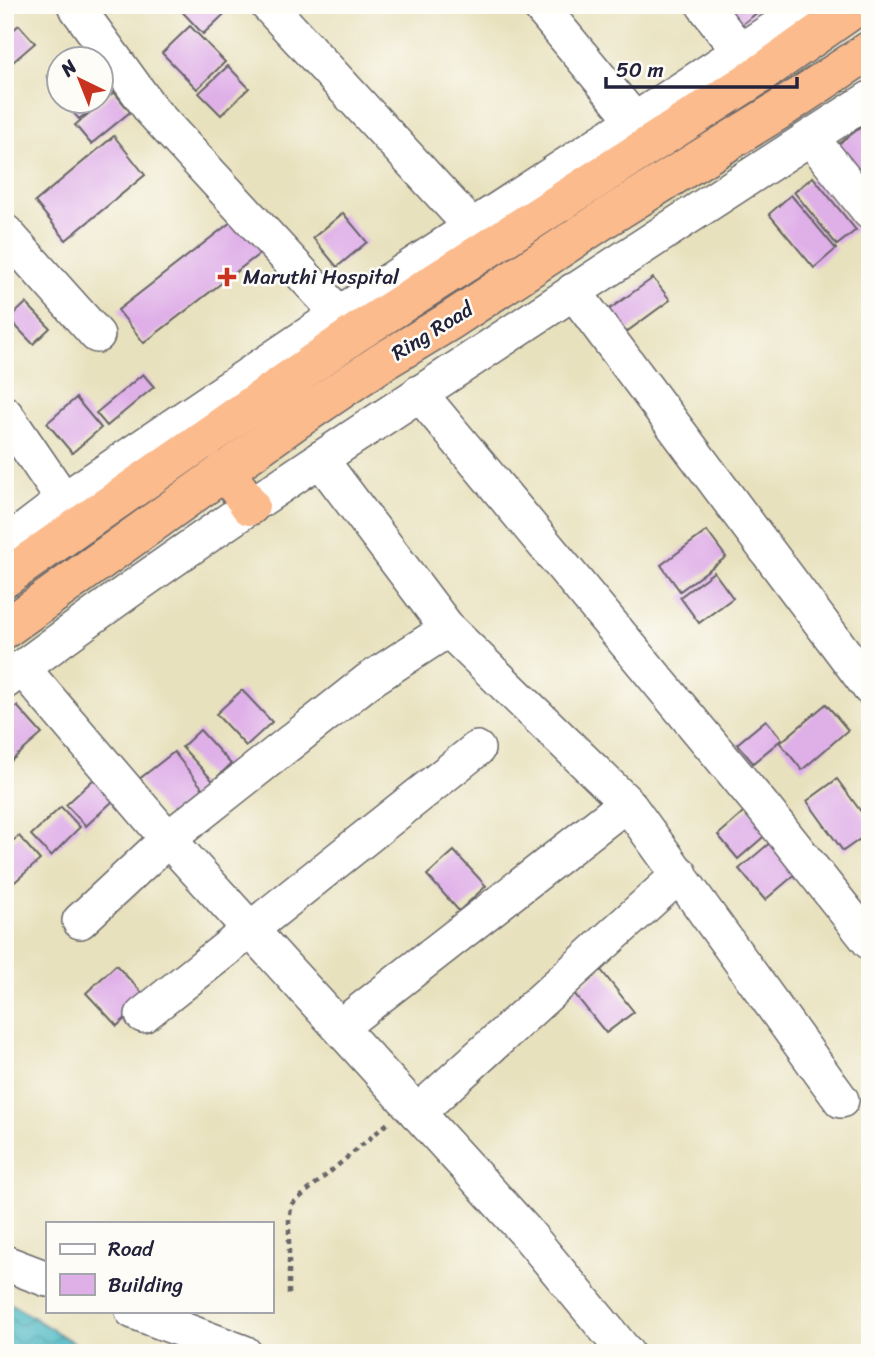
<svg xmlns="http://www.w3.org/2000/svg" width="875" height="1358" font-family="Sriracha,sans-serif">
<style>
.water{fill:url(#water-waves);stroke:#366c7e;stroke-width:2}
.building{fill:#dfafe8}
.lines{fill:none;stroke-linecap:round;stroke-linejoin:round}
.minor-casing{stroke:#676568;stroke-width:38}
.highway-casing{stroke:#676568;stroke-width:41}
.path{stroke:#676568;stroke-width:4.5;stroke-dasharray:5 5;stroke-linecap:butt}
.minor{stroke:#fff;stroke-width:35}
.highway{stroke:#fbbb8d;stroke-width:38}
.poi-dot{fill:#c8321e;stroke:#fdfcf7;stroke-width:2.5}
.labels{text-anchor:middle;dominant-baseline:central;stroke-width:5;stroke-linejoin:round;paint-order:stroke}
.poi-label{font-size:21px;fill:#22223b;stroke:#fdfcf7;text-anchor:start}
.street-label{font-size:21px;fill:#22223b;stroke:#fdfcf7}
</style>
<defs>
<pattern id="water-waves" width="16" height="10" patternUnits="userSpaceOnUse" patternTransform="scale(1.75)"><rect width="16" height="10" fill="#49b7c2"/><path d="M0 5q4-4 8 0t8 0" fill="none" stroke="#3c949f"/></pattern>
</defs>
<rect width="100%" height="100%" fill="#fdfcf7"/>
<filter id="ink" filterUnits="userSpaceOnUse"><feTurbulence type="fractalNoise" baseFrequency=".0143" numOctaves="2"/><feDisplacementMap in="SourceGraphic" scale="14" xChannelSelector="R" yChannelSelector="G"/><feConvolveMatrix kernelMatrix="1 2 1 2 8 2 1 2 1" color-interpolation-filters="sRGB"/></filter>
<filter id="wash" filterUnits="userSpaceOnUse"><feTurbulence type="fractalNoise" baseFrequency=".00686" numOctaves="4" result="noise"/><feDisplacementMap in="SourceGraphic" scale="28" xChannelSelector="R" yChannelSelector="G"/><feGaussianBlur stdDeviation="1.57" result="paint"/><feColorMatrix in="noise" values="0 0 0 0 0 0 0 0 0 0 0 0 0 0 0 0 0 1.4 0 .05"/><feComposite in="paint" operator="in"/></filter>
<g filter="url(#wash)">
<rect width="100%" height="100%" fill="#e8e1bd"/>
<polygon class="water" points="5,1300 74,1343 101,1353 5,1353"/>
<g id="blocks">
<g class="building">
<polygon points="176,5 234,5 203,34"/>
<polygon points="739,5 754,5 759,11 735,30 725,16"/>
<polygon points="19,25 35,43 13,62 5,54 5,37"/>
<polygon points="190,26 225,62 197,89 162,53"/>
<polygon points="82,47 91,58 90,60 67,60"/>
<polygon points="60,66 60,85 56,87 47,76"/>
<polygon points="228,66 249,88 221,115 199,93"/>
<polygon points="114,92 130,112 91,144 75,125"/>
<polygon points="64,102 100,102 79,119"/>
<polygon points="865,124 870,131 870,166 858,175 836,146"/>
<polygon points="114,136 145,175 66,240 35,202"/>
<polygon points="813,177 856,230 837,245 794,192"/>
<polygon points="791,195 836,249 814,268 769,214"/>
<polygon points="343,213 367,242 337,267 313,238"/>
<polygon points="240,215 267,248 144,343 118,310"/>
<polygon points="653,278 670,300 614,341 597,318"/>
<polygon points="26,303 50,328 33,344 9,319"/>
<polygon points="143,374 154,387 107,426 96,413"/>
<polygon points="76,398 101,428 72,453 47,423"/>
<polygon points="707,531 726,557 680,591 661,565"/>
<polygon points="714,572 733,598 699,623 680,597"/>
<polygon points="242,690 272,722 246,746 216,714"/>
<polygon points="826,704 848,730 802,770 780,743"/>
<polygon points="17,706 42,734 5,766 5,717"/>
<polygon points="766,720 782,739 753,763 737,744"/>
<polygon points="200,730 231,764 213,781 182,747"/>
<polygon points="174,752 203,789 168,817 138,780"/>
<polygon points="94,779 114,800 86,826 66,805"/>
<polygon points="837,779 870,824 870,832 843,851 807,801"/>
<polygon points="61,807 80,827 51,856 31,835"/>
<polygon points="749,808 769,832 738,859 718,835"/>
<polygon points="19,836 40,860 9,887 5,884 5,847"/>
<polygon points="772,841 798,872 765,900 739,869"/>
<polygon points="454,851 486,886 459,911 427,875"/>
<polygon points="116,965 147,998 117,1026 86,993"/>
<polygon points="601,970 634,1012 606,1033 573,992"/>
</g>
</g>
</g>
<g filter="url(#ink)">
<use href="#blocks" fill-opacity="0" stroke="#676568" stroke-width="2"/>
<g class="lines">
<defs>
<g id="minor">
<polyline points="75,5 152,111 339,314"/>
<polyline points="268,5 472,227"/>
<polyline points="539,5 636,122"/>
<polyline points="704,5 740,51"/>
<polyline points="811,138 870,212"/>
<polyline points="5,232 97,335"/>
<polyline points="573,291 870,688"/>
<polyline points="419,393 766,811 870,942"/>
<polyline points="5,414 76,518"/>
<polyline points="320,459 448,629 627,803 841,1100"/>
<polyline points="5,545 64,500 339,314 811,5"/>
<polyline points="22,668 168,839 525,1231 626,1353"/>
<path d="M5 681C118 596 234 516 352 438 524 325 696 210 870 99"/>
<polyline points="80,921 168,839 368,681 448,629"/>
<polyline points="143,1015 477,749"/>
<polyline points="340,1027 627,803"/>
<polyline points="417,1113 680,874"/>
<polyline points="5,1263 47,1279"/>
<polyline points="133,1311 244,1353"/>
</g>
<g id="highway">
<polyline points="225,470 250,506"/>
<polyline points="5,578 356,333 759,75 859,5"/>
<polyline points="5,629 292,423 382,362 450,321 609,216 784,107 870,50"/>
</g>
</defs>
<use href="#minor" class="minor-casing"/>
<use href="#highway" class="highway-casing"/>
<polyline class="path" points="289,1294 289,1219 292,1204 388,1123"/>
<use href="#minor" class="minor"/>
<use href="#highway" class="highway"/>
</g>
</g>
<path class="poi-dot" d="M223.5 266.5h7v7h7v7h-7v7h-7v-7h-7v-7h7z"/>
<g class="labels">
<g class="poi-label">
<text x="243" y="277">Maruthi Hospital</text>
</g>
<g class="street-label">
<text transform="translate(432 331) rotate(-32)">Ring Road</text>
</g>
</g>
<rect width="875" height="1358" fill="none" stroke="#fdfcf7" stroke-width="28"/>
<rect x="46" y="1222" width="228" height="91" fill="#fdfcf7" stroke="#a5a5ac" stroke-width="2"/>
<rect x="60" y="1244" width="35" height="10" fill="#ffffff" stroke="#a5a5ac" stroke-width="2"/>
<text x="108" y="1256" font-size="21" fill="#22223b">Road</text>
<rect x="60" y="1274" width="35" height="21" fill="#dfafe8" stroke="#a5a5ac" stroke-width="2"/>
<text x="108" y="1292" font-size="21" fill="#22223b">Building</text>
<g transform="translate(80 80) rotate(317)"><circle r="33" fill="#fdfcf7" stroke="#a5a5ac" stroke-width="2"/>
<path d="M0-5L12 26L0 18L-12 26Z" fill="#c8321e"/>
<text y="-10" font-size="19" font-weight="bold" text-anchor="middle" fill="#22223b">N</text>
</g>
<path d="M606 77v10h191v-10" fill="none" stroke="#22223b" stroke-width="3.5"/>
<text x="616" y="77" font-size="21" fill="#22223b" stroke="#fdfcf7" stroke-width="5" paint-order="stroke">50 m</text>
</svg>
